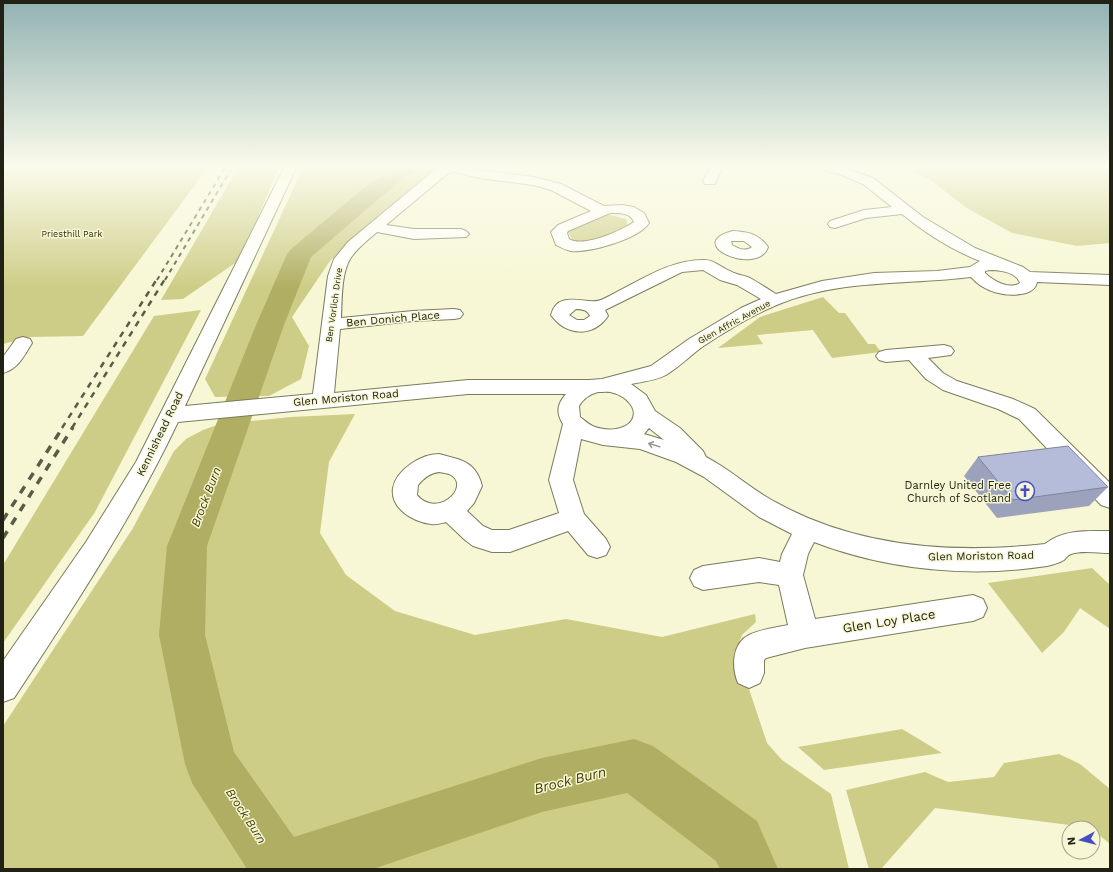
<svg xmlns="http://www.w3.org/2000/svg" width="1113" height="872" font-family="'Work Sans',sans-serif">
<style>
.green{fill:#cecd87}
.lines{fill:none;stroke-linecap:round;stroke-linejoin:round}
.river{fill:#b0ae62;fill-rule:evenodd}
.minor-casing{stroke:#7b7b5d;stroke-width:2}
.minor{fill:#fff;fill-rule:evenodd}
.rail-far2{stroke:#5b5b49;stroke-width:2;stroke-dasharray:4.5 4.5;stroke-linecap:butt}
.rail-far1{stroke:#5b5b49;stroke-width:2.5;stroke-dasharray:6 6;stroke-linecap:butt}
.rail{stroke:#5b5b49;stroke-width:3.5;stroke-dasharray:8 8;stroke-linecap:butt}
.wall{fill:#9ca2bb}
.building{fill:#b5bcda;stroke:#7f8499}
.oneway{stroke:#9b9b96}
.labels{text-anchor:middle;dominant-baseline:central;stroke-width:3;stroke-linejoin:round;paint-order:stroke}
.far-park-label{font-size:9px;fill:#2f2e0b;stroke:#f7f7d5}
.far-street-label{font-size:9px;fill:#212115;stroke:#f7f7d5}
.street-label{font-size:11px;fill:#212115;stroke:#f7f7d5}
.poi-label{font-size:11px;fill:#212115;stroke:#f7f7d5;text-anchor:end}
.water-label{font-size:12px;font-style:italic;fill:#434102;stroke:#f7f7d5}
.near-street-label{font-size:13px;fill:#212115;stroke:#f7f7d5}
.near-water-label{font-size:14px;font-style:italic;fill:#434102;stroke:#f7f7d5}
</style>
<rect width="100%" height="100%" fill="#f7f7d5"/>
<g class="green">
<polygon points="3,166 209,166 83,336 31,337 3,344"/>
<polygon points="239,166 279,166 241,259 183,299 161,300"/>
<polygon points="304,166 443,166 419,182 354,236 330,261 292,317 309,346 301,379 269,396 215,397 205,379"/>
<polygon points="900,166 1110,166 1110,243 1077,246 1012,233 967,208 929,179"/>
<path d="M607 214 626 219 628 226C615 231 574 256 568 231L571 229Z"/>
<polygon points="823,297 839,313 845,313 868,344 875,344 881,352 832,358 813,330 757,335 763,344 718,348 760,317"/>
<polygon points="201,310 95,512 3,643 3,565 154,316"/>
<polygon points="355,414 329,462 320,533 346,575 395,611 475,635 566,619 662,637 755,614 756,622 742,635 736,650 767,743 782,760 831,794 849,869 3,869 3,726 133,528 174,451 186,439 203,430 220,424 291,417"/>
<polygon points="1092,568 1110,585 1110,629 1080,608 1064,632 1042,653 988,583"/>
<polygon points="902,729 942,753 824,770 798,747"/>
<polygon points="1059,754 1080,764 1110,789 1110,844 1093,830 1093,828 935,808 881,869 869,869 846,790 925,772 948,782 994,777 1004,763"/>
</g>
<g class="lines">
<polygon class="river" points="395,166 417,166 414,170 375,202 311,257 284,325 207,546 205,635 234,752 294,837 542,758 634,739 653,746 757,821 778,869 720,869 716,861 627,793 542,812 373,869 247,869 192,783 185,764 159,635 167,546 256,325 287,254 291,249 359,192"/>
<defs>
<g id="minor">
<path d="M285 166H297L185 406 313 394 328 276 334 259 348 242 431 173 444 166H461L479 170 534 177 561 184 604 206 622 205 634 207 644 213 649 223C639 239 589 253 571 251 565 250 561 247 556 245L551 232 558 225 591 211 551 190 533 185 479 178 452 171 441 179 386 225 414 229H461L466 231 469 234 466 237 414 239 377 232C368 240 357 248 350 259 341 275 342 299 341 318L413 311 454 309 460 310 463 314 460 318 454 319 413 321 340 329 334 393 468 380H589L602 379 651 366 689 339 741 308 761 299 737 285 720 280 703 270 682 272 605 310 608 316C593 338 566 336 551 315 558 288 588 306 601 300 634 285 667 259 705 260 714 260 722 268 730 271 736 275 744 275 750 278 759 283 768 289 776 294L822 281 874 273 937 271 970 267 980 261C952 250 925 233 902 214L866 218 835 228 830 227 828 224 830 221 864 210 892 207 863 184 842 175 821 169 820 166H839L873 178 923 217 975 248 1023 267 1030 272 1110 275V285L1037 282C1036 288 1032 291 1026 293 1007 298 984 292 971 277 906 285 841 279 779 304 752 315 726 331 702 347 690 356 679 367 666 375 657 380 642 382 631 384L646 395 655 411 680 428 703 451 706 457C731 470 752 490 777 503 859 548 954 554 1045 544 1063 529 1088 531 1110 531V553C1098 553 1082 550 1071 554 1068 555 1066 558 1064 560 1059 563 1052 565 1047 566 969 578 887 570 814 542L808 554 803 575 815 619 973 595 983 599 987 608 983 617 973 621 805 648 766 658 764 660V673L760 683 749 688 738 683C732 669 731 644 749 635 761 629 775 628 788 625L779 585 759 582 703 590 694 586 690 578 694 570 703 566 759 558 780 562 782 554 792 534 759 517 704 477 676 462 640 449 603 445 581 439 573 480 584 514 606 539 610 547 606 555 597 558 588 555 568 531 510 552H492L473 546 465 540 446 522C442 523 436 525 431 524 414 522 390 509 393 488 396 470 421 454 439 454 444 455 449 457 454 458 470 462 478 470 482 486L474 503 467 511 483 526 492 530H509L559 513 549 480 563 424C556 413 557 404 566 394H468L178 422C132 519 73 608 14 698L3 702V661L86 542 136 462ZM610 213C619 213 630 212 634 222 620 231 584 248 569 239L567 233 568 231ZM990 270C1000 270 1016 272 1020 283 1010 290 993 281 985 273V271ZM576 309C582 309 588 310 590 316L584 320H577L569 315ZM598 392C603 392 609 391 614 393 624 396 639 407 632 420 625 431 606 431 595 427 589 425 584 420 580 417L579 406C583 399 590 394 598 392ZM649 428 664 440 644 434ZM439 472C443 473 448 473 451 475 471 487 437 519 417 495L418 485C424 478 430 473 439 472Z"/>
<polygon points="711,166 723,166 715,184 705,184 703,181"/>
<path d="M733 231C748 232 759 234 768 247 758 277 682 244 733 231ZM731 241H744L752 247C745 252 739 249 732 245Z"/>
<path d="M23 337 30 339 32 343C24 356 18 369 3 373V357L16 339Z"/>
<polygon points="944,345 951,347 954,351 951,355 928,358 943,373 957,381 1013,399 1035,409 1110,483 1110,508 1101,505 1019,419 998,409 943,390 926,379 909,360 886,362 879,360 876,356 879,352 886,350"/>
</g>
</defs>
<use href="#minor" class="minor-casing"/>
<use href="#minor" class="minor"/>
<g class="rail-far2">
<polyline points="157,280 226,166"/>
<polyline points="165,280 233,166"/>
</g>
<g class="rail-far1">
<polyline points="62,428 157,279"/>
<polyline points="72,428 165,279"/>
</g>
<g class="rail">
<polyline points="3,520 63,427"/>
<polyline points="3,538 73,427"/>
</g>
</g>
<polygon class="wall" points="978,457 1108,487 1089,506 997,518 964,476"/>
<polygon class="building" points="1068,446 1108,487 1013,500 978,457"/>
<defs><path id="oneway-shaft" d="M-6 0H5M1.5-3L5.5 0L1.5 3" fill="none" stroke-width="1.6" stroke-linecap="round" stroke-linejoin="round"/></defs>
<use class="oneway" href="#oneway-shaft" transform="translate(654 445) rotate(-163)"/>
<linearGradient id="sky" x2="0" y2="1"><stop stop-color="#91b2b2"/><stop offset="0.58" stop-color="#fbfbec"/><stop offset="1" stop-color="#fbfbec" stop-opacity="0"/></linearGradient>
<rect width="1113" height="288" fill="url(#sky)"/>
<defs>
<symbol id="church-ring" viewBox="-11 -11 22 22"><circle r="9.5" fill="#f7f7d5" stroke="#464ec4" stroke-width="1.5"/><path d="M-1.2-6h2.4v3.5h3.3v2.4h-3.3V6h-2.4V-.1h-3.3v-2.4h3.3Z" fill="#464ec4"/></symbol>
</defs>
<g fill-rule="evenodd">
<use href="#church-ring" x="1014" y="480" width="22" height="22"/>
</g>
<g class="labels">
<g class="far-park-label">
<text x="72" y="234">Priesthill Park</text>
</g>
<g class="far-street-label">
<text transform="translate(334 305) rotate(-82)">Ben Vorlich Drive</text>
<text transform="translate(734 322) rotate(-29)">Glen Affric Avenue</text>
</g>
<g class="street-label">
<text transform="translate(393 319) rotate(-5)">Ben Donich Place</text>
<text transform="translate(346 398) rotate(-5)">Glen Moriston Road</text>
<text transform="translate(160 434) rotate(-64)">Kennishead Road</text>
<text transform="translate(981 556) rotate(-1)">Glen Moriston Road</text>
</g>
<g class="poi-label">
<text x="1011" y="485">Darnley United Free<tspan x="1011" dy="13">Church of Scotland</tspan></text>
</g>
<g class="water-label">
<text transform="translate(206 497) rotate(-69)">Brock Burn</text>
<text transform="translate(246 816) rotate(57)">Brock Burn</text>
</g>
<g class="near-street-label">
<text transform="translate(889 621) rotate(-9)">Glen Loy Place</text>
</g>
<g class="near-water-label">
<text transform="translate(570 780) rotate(-14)">Brock Burn</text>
</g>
</g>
<rect width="1113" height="872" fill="none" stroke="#212115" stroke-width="8"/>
<g transform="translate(1081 840) rotate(263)"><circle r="19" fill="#f7f7d5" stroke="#a1a188"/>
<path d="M0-3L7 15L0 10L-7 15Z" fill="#464ec4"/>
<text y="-6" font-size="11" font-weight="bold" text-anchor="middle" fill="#212115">N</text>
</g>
</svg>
